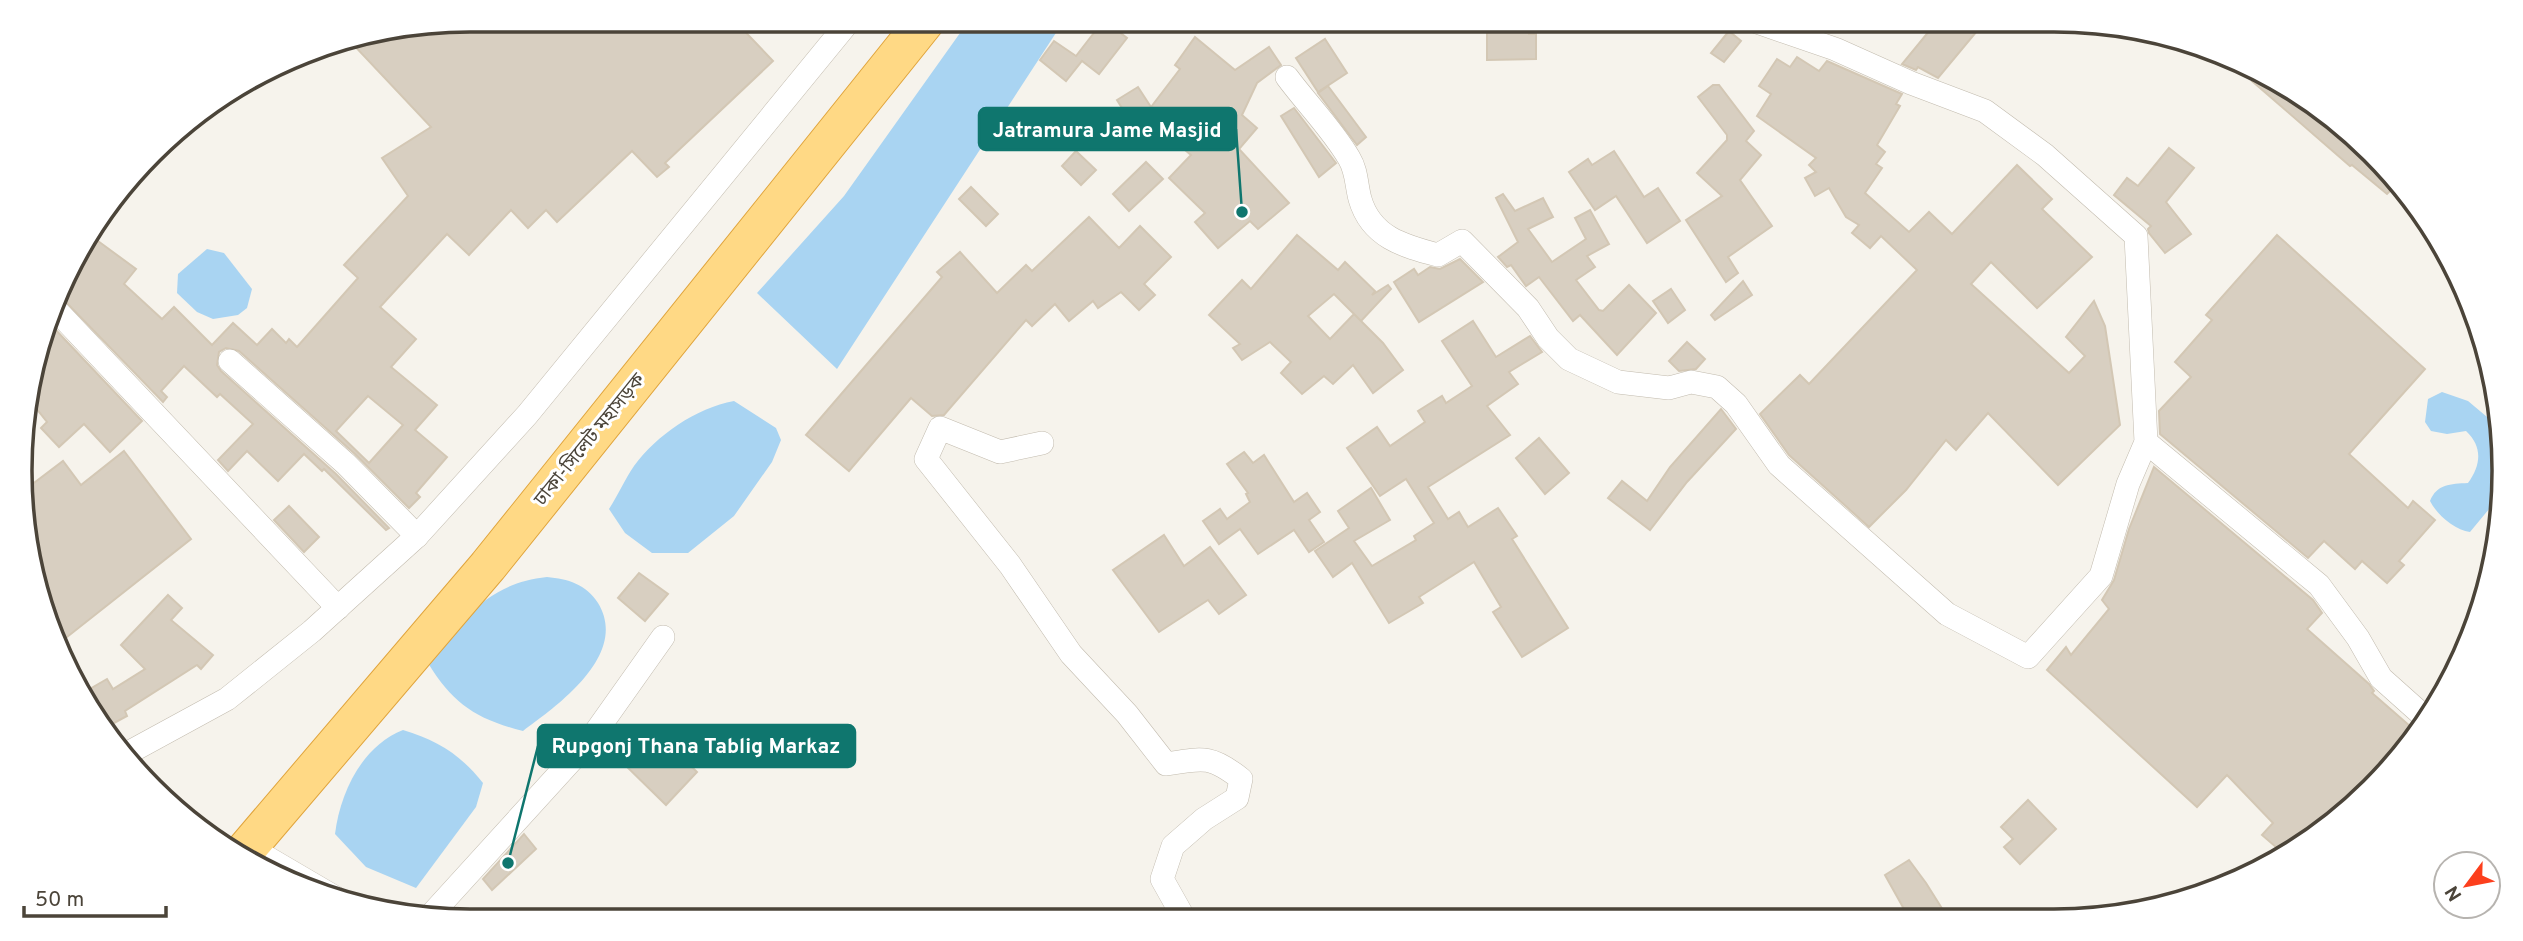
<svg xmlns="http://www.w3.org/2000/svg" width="2523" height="941" font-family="Overpass,'Noto Sans Bengali',sans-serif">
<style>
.water{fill:#a9d4f2}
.building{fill:#d8cfc1;stroke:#d3c7b4;stroke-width:2;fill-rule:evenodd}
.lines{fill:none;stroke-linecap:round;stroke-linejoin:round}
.minor-casing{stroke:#c2bbae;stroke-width:24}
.trunk-casing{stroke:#e0a43c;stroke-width:40}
.minor{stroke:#fff;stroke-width:23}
.trunk{stroke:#ffd985;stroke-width:38}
.labels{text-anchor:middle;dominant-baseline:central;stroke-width:6;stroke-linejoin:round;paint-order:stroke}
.street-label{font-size:19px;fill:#4b4439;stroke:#fff}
.rim{fill:none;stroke:#4b4439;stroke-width:3.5}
.leader{fill:none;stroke:#0f766e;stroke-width:2.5}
.callout-dot{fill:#0f766e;stroke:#fff;stroke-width:2.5}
.callout{fill:#0f766e;stroke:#0f766e;stroke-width:2.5}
.callout-label{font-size:21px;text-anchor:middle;font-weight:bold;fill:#fff}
</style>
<rect width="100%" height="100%" fill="#f6f3ec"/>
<g class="water">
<polygon points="970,19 1065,19 837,369 757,293 844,196"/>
<polygon points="207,249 224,253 252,289 247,308 238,315 213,319 197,312 177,293 178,274"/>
<path d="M2442 392 2468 401 2499 427 2494 503 2470 532C2455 530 2437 515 2430 501 2437 484 2450 484 2468 483 2481 465 2483 447 2466 431L2447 434 2431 431 2425 422 2428 399Z"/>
<path d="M734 401 776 428 781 440 772 462 734 516 688 553H652L625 533 609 509C618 495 625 479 634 466 657 435 696 408 734 401Z"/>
<path d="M547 577C568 579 586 584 598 603 629 654 560 704 523 731 476 719 453 704 428 663 462 620 488 583 547 577Z"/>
<path d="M403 730C437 740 461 755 483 783L476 807 416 888 366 867 335 834C340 793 362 746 403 730Z"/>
</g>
<g class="building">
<path d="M471 19H733L773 61 665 163 669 167 657 177 632 151 557 222 546 210 528 228 511 210 469 255 447 234 380 307 416 339 391 367 437 405 415 430 447 457 416 493 420 497 409 508 355 454 239 351 226 348 219 352 217 365 221 371 336 474 389 528 386 530 324 469 322 471 304 454 278 481 247 451 228 471 218 460 253 424 220 394 217 397 184 366 161 391 167 397 163 402 62 298 71 272 98 241 136 269 124 284 162 319 174 307 212 345 233 323 257 345 272 329 286 343 289 339 297 347 358 278 344 265 408 196 382 158 431 127 348 39ZM368 396 403 425 369 463 336 431Z"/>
<polygon points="1487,19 1527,19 1529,34 1536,34 1536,59 1487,60"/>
<polygon points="1939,19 1987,19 1938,78 1918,67 1916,70 1902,64"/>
<polygon points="1104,20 1127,38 1099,74 1082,61 1066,81 1040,60 1054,41 1076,56"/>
<polygon points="1729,31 1741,41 1724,62 1711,53"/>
<polygon points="1195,37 1235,70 1269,47 1281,65 1257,83 1242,115 1257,128 1239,149 1289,203 1258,229 1250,221 1218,248 1195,222 1205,213 1169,178 1191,155 1145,117 1132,124 1117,100 1138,87 1151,107 1180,69 1175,65"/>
<polygon points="1325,39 1347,73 1318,92 1296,58"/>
<polygon points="1797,57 1819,71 1827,61 1902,94 1896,104 1900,106 1877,145 1885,152 1876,164 1882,168 1865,193 1909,232 1929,212 1952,234 2017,165 2052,199 2042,209 2092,257 2037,308 1991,262 1971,284 2069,373 2085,356 2066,337 2094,301 2105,326 2120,425 2058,485 1988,413 1956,450 1946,440 1906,490 1869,527 1789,455 1760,414 1800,375 1809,384 1917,270 1881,236 1870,248 1852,233 1859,225 1846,217 1829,188 1815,196 1805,178 1816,172 1809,165 1816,158 1757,116 1771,94 1759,86 1777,59 1790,67"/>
<polygon points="2255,77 2328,113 2393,188 2387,194 2352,165 2350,166 2252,81"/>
<polygon points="1713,85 1719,85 1754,131 1746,141 1761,155 1740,180 1772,226 1728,257 1738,273 1726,282 1686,220 1722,196 1697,173 1727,140 1727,135 1698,97"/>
<polygon points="1328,86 1366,137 1357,145 1318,93"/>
<polygon points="1294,108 1336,163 1319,177 1281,116"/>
<polygon points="2169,148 2194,168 2166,202 2191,234 2165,253 2149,233 2148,229 2151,226 2114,195 2127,178 2138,186"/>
<polygon points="1076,151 1096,170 1081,185 1062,166"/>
<polygon points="1614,151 1644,197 1658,188 1680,221 1647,243 1616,196 1595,210 1569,172 1588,159 1592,165"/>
<polygon points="1146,162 1163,179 1129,211 1113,194"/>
<polygon points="971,187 998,214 986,226 959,199"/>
<polygon points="1503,194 1515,211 1543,198 1553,217 1528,229 1552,262 1586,239 1575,218 1590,210 1609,244 1587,256 1595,267 1576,280 1599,310 1603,311 1629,285 1656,313 1617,355 1580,315 1573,321 1539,277 1526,286 1511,265 1507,267 1498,257 1518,242 1496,198"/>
<polygon points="1089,217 1119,248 1140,226 1171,257 1144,284 1155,295 1139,310 1121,292 1098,308 1093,301 1069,321 1055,304 1032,326 1026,320 944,415 932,416 911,398 849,471 806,435 942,277 937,272 960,252 997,293 1026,265 1032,271"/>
<polygon points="1297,235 1338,270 1345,262 1375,291 1372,295 1388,285 1391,289 1361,321 1334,294 1308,316 1330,339 1354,314 1383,343 1403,370 1373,393 1353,365 1333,384 1324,376 1302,394 1281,373 1291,362 1270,342 1242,360 1233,348 1240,344 1209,315 1242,280 1251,289"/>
<polygon points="2277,235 2425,369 2349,454 2408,508 2413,501 2435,520 2399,561 2404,565 2387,583 2362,561 2355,569 2324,541 2308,558 2160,434 2159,411 2191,377 2175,362 2212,320 2206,315"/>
<polygon points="1460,259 1483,282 1419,322 1394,282 1414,269 1418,275 1430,267 1440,269"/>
<polygon points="1743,281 1752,295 1715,320 1711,315"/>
<polygon points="1671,289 1685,310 1668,323 1653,301"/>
<polygon points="1473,321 1496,357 1530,336 1542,352 1509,372 1518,384 1487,406 1510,435 1428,487 1448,519 1459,512 1468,527 1498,508 1517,536 1512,539 1568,628 1522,657 1493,612 1501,607 1474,562 1419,597 1423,603 1389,623 1352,563 1333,577 1315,551 1349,528 1338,511 1371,488 1390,520 1354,541 1372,566 1416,540 1414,536 1434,523 1406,479 1380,496 1347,448 1377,427 1390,446 1425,422 1418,411 1442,396 1446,403 1472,386 1442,341"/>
<polygon points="52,326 142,421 110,452 84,424 59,447 41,428 47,422 28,398"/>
<polygon points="1687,342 1705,359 1696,369 1679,371 1669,361"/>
<polygon points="1721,409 1736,429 1687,482 1650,530 1608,498 1622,481 1647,501 1670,467"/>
<polygon points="1539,438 1569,473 1545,494 1516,458"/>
<polygon points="124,451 191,539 62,641 28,559 26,489 63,461 81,485"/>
<polygon points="1244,452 1253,463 1264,455 1294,502 1307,493 1320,512 1309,520 1324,542 1309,552 1294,530 1258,554 1240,529 1219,544 1203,521 1220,509 1227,519 1250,502 1246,494 1248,493 1227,464"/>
<polygon points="2154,467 2313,600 2322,613 2307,629 2369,684 2374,691 2372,693 2418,733 2350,809 2284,854 2262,835 2273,823 2227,775 2197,807 2047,670 2066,647 2071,655 2109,609 2102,600 2114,580 2129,529"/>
<polygon points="289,506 319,537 304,552 274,520"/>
<polygon points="1164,535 1184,566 1210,547 1246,595 1219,614 1208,600 1159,632 1113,570"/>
<polygon points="639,573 668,594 645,621 618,598"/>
<polygon points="168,595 182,608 171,620 213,655 201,669 197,665 125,711 127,716 103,729 95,721 83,693 107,679 113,689 145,669 121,645"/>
<polygon points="653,729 697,772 666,805 622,762"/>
<polygon points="2028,800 2056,829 2020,864 2004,847 2013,839 2001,827"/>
<polygon points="524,834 536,849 492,890 483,879"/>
<polygon points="1909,860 1926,883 1948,918 1909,918 1885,875"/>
</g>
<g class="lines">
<defs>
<g id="minor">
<path d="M1287 77C1307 104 1332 129 1349 158 1357 171 1356 184 1360 199 1371 237 1403 246 1438 255L1462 241 1528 308 1548 338 1569 359 1618 382 1669 388 1691 382 1717 387 1736 404 1779 465 1947 614 2028 657 2101 576 2128 484 2146 442 2136 236 2045 155 1985 111 1911 83 1835 49 1748 19"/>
<polyline points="57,311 338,608"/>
<polyline points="230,361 346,464 417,536"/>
<polyline points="2146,442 2319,585 2358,638 2381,678 2428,720"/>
<path d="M1042 443 1000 452 940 428 926 459 1010 565 1071 654 1127 714 1166 764C1203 758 1211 755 1241 779L1237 798 1204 819 1173 846 1162 879 1185 920"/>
<polyline points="126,754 227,699 312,631 417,536 527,415 851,19"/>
<polyline points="249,847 336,898"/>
<polyline points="430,916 590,740 663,637"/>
</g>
<polyline id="trunk" points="244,852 488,566 927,19"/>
</defs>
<use href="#minor" class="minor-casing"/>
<use href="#trunk" class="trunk-casing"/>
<use href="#minor" class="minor"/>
<use href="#trunk" class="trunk"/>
</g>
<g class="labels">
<g class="street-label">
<text transform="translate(590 440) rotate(-51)">ঢাকা-সিলেট মহাসড়ক</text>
</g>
</g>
<path d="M0 0H2523V941H0ZM470 32H2054A438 438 0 0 1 2492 470V471A438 438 0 0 1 2054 909H470A438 438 0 0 1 32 471V470A438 438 0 0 1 470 32Z" fill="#fff" fill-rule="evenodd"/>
<path class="rim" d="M470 32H2054A438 438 0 0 1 2492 470V471A438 438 0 0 1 2054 909H470A438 438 0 0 1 32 471V470A438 438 0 0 1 470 32Z"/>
<path class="leader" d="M1242 212L1236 129M508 863L538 746"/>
<g class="callout-dot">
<circle cx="1242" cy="212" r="7"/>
<circle cx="508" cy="863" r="7"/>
</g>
<g class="callout">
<rect x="979" y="108" width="257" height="42" rx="7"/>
<rect x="538" y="725" width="317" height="42" rx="7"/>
</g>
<g class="callout-label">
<text x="1107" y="137">Jatramura Jame Masjid</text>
<text x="696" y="753">Rupgonj Thana Tablig Markaz</text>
</g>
<g transform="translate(2467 885) rotate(238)"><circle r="33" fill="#ffffff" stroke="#b7b4b0" stroke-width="2"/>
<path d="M0-5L12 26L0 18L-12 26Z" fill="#fc3f1d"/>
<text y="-10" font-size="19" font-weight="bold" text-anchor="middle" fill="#4b4439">N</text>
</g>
<path d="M24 906v10h142v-10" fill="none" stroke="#4b4439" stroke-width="3.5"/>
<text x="35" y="906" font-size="21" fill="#4b4439" stroke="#ffffff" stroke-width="5" paint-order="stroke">50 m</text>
</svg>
